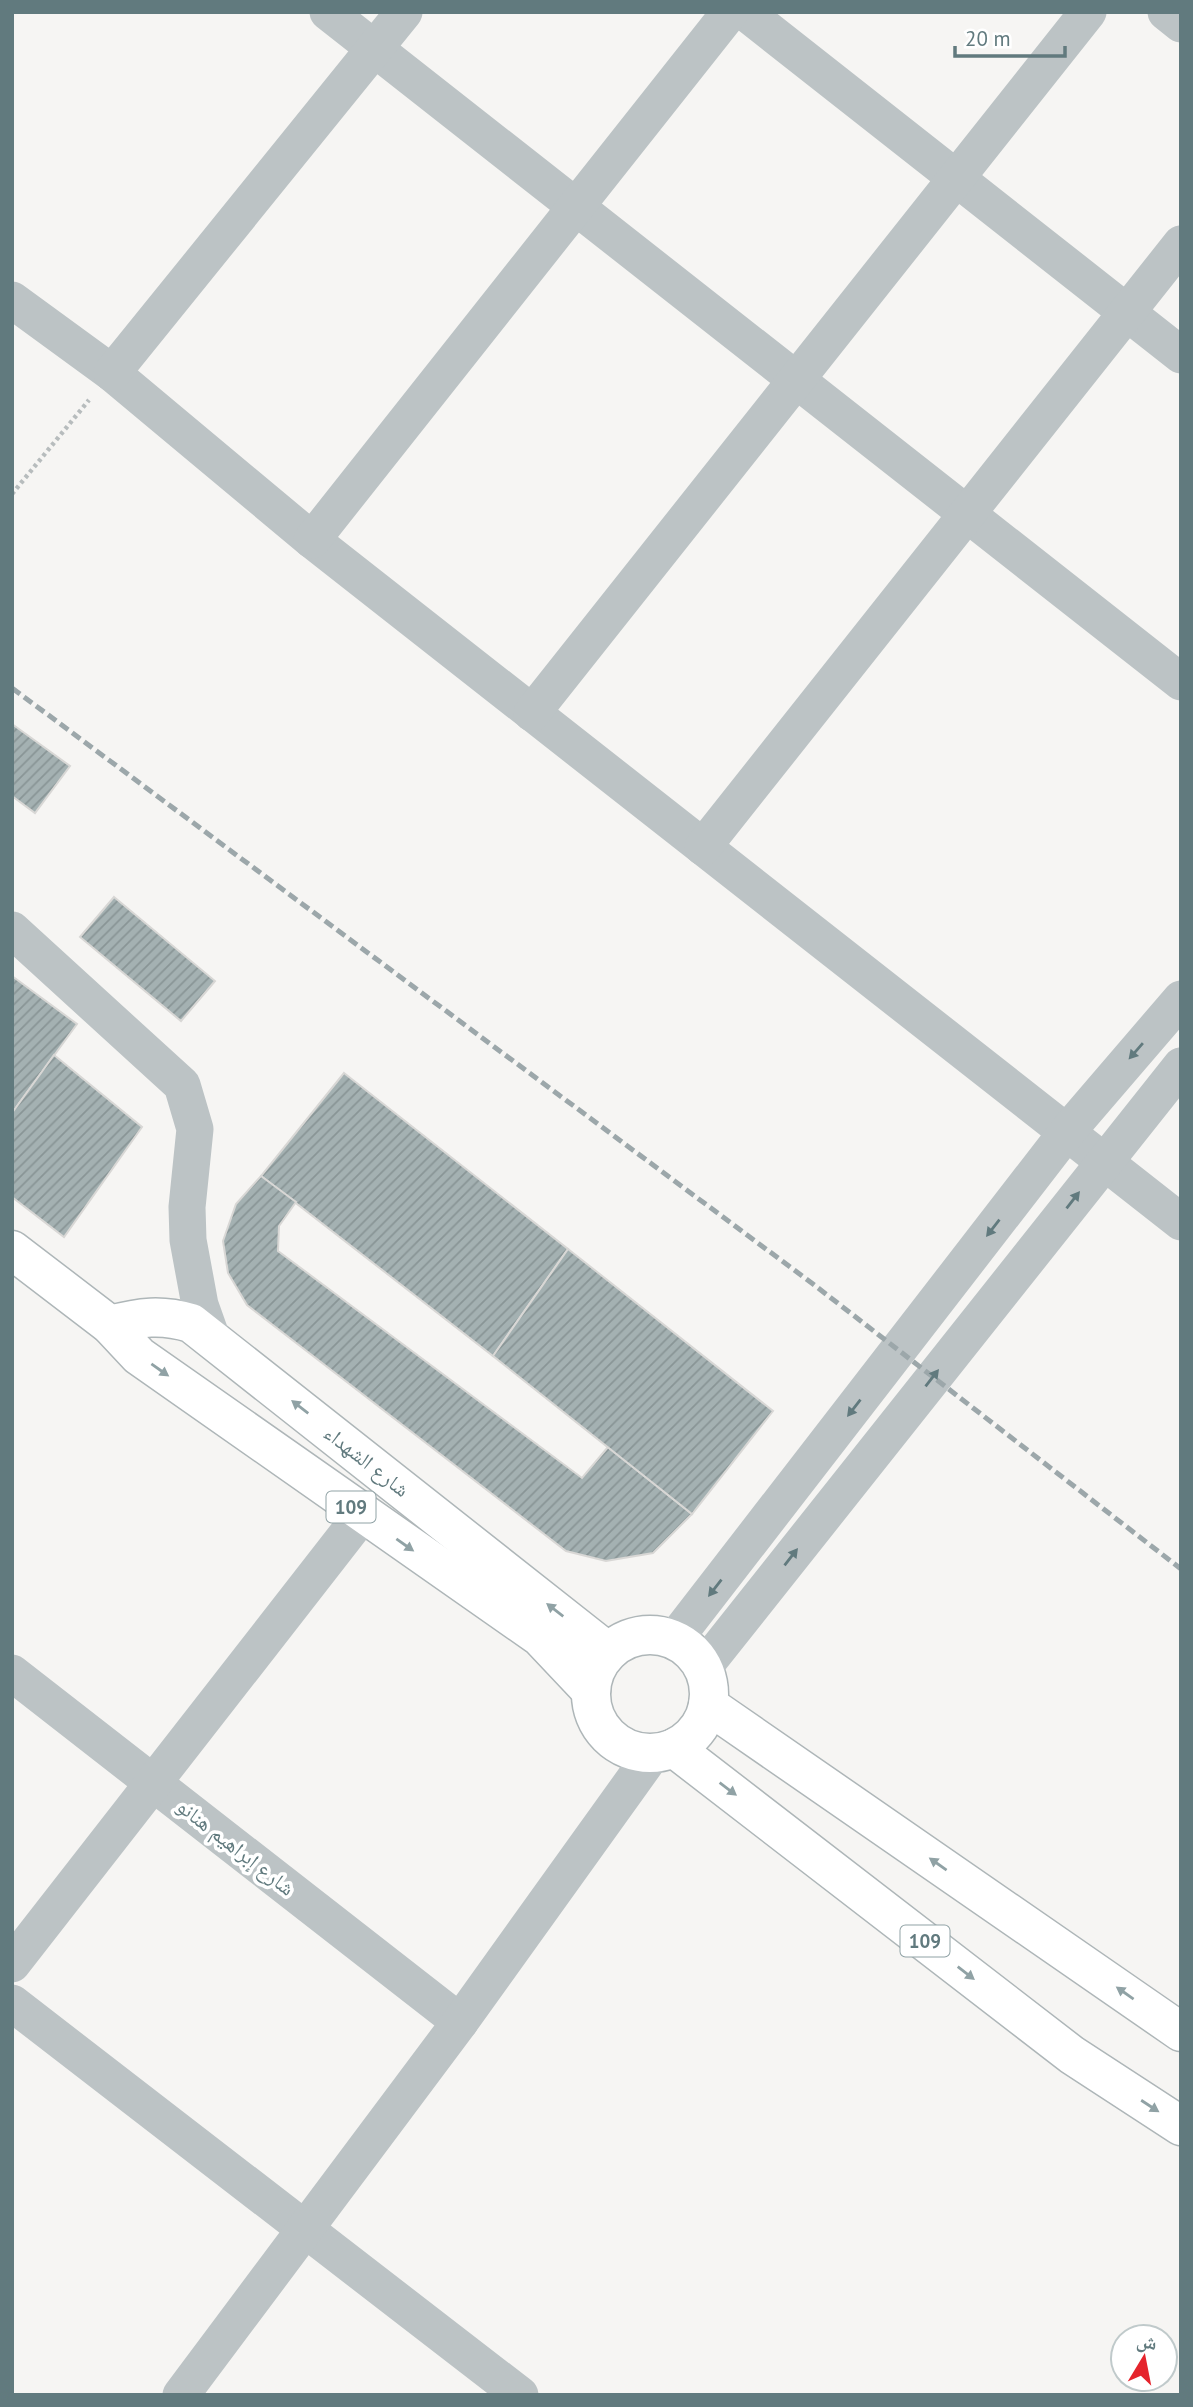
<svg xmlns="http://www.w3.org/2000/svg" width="1193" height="2407" font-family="'PT Sans','Noto Naskh Arabic',sans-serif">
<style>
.building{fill:url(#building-hatch);stroke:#d8d7d5;stroke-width:2}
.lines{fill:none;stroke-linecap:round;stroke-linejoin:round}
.major-casing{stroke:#aeb6b8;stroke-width:41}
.path{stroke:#b7bcbd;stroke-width:4.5;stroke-dasharray:3.5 3.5;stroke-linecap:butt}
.minor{stroke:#bcc3c5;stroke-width:37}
.major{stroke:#fff;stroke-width:38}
.rail{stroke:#9ca7aa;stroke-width:5;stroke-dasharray:10 5;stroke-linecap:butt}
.oneway{fill:#617a7e}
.oneway2{fill:#90a2a5}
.labels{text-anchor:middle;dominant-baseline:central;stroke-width:7;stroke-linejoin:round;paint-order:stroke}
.shield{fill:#fff;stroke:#90a2a5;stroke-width:2}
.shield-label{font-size:19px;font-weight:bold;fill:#617a7e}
.street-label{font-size:21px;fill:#617a7e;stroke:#fff}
</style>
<defs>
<pattern id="building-hatch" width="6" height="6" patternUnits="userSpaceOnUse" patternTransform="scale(1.75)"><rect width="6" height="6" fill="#a4b1b2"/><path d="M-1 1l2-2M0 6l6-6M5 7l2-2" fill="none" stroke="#899596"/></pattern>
</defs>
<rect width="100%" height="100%" fill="#f6f5f3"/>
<g class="building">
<polygon points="12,724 70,766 35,813 12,796"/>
<polygon points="114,897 215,981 181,1021 80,937"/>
<polygon points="12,976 77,1024 12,1113"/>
<polygon points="54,1055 142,1127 64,1237 12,1197 12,1113"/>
<polygon points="344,1073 568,1249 493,1356 261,1176"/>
<polygon points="261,1176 296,1202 279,1226 278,1251 582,1478 608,1447 692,1514 653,1553 606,1561 566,1551 247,1305 228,1273 223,1241 236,1204"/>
<polygon points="568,1249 773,1411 692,1514 493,1356"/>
</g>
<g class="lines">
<defs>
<g id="major">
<polyline points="12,1250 110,1325 139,1356 540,1637 591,1691"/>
<path d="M110 1325C140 1317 161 1314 191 1323L608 1652"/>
<circle cx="650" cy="1694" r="59"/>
<polyline points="708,1705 1181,2032"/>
<polyline points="674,1748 1072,2055 1181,2126"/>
</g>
</defs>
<use href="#major" class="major-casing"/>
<polyline class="path" points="12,494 89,400"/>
<g class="minor">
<polyline points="328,12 1181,682"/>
<polyline points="745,12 1181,355"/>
<polyline points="1166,12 1181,24"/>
<polyline points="12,300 112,373 312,540 1181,1222"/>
<polyline points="112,373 404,12"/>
<polyline points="312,540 730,12"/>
<polyline points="532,713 1088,12"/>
<polyline points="703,847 1181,244"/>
<polyline points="12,930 182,1085 195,1129 187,1207 188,1240 200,1305 211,1336"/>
<polyline points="674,1640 1066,1133 1181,999"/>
<polyline points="703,1668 1181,1066"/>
<polyline points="12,1673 460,2022"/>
<polyline points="12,1964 362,1515"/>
<polyline points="12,2003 520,2395"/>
<polyline points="181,2395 460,2022 653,1753"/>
</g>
<use href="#major" class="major"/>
<polyline class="rail" points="12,688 813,1284 1181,1569"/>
</g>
<defs><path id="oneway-solid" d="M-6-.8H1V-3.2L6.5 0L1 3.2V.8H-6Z" transform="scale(1.75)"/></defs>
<g class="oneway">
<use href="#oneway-solid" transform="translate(1136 1051) rotate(131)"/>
<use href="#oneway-solid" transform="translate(1073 1200) rotate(-52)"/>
<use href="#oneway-solid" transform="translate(993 1228) rotate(128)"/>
<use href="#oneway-solid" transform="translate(932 1378) rotate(-52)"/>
<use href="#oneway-solid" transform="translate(854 1408) rotate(128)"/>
<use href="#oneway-solid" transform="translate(791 1557) rotate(-52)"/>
<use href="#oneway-solid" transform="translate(715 1588) rotate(128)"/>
</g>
<g class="oneway2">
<use href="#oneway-solid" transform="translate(160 1370) rotate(35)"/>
<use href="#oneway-solid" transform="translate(300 1407) rotate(-142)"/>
<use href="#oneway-solid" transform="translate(405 1545) rotate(35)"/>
<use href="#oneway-solid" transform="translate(555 1610) rotate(-142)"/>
<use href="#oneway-solid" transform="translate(728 1789) rotate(37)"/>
<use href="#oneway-solid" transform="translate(938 1864) rotate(-145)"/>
<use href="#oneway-solid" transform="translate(966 1973) rotate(38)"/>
<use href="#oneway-solid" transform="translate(1125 1993) rotate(-145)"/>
<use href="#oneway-solid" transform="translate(1150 2106) rotate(33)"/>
</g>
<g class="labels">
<g class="shield">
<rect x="326.5" y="1491.5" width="49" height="31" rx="5"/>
<rect x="900.5" y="1925.5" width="49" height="31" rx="5"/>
</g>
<g class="shield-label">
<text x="351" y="1507">109</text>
<text x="925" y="1941">109</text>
</g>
<g class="street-label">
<text transform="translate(367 1461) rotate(38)">شارع الشهداء</text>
<text transform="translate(236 1847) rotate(38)">شارع إبراهيم هنانو</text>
</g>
</g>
<rect width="1193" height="2407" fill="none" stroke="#617a7e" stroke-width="28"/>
<g transform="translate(1144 2358) rotate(10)"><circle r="33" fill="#ffffff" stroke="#c0cacb" stroke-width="2"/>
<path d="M0-5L12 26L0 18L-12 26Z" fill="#e5242c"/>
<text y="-10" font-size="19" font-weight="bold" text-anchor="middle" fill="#617a7e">ش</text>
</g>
<path d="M955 46v10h110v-10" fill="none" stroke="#617a7e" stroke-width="3.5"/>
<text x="965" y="46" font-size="21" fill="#617a7e" stroke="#ffffff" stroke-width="5" paint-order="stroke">20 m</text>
</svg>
